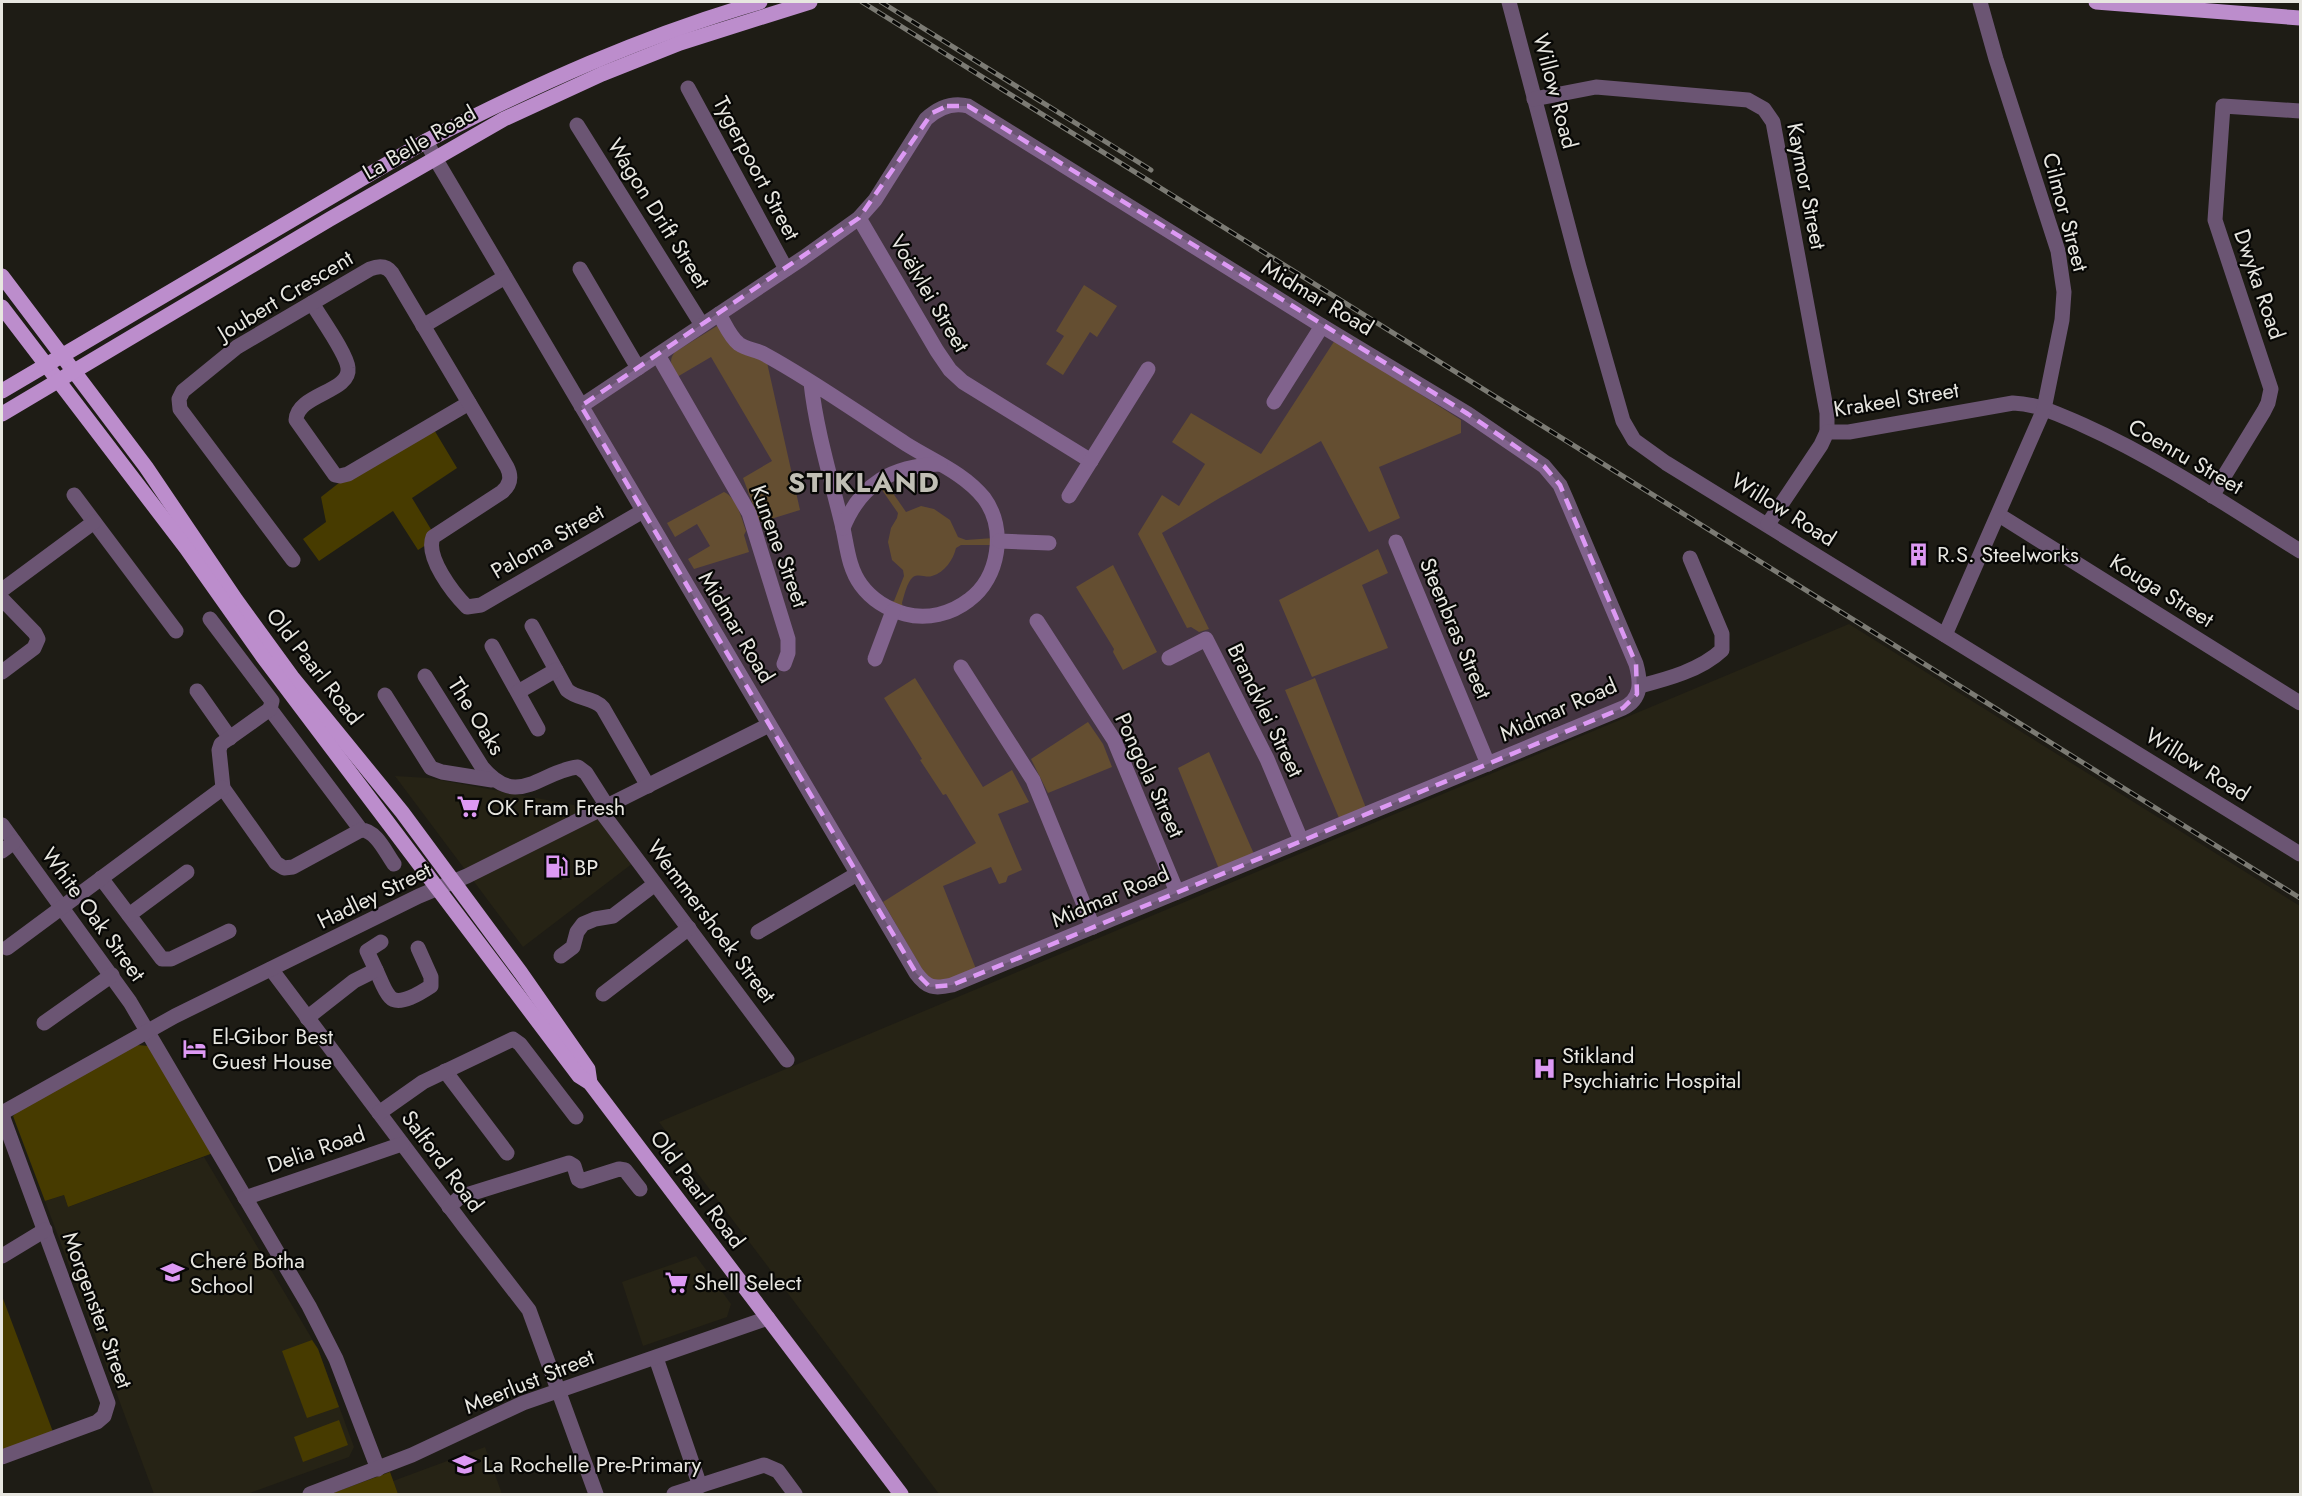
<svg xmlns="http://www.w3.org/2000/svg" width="2302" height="1496" font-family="Jost,sans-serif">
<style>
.built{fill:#262315}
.green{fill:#473b00}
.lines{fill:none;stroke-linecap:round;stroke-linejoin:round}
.minor{stroke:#6b5573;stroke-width:15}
.major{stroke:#bc8dcc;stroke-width:15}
.rail-casing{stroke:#7c7b74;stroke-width:5}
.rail{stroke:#070705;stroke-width:3;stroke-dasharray:9;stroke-linecap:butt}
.marked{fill:#dd99f4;fill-opacity:0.2;stroke:#dd99f4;stroke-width:4.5;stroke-dasharray:12 8;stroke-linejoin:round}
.labels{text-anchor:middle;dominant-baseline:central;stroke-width:4.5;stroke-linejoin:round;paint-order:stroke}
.street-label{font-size:22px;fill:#e7e6e0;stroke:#070705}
.poi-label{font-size:22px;fill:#e7e6e0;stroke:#070705;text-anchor:start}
.district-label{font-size:28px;font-weight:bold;letter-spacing:1.5px;fill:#c0beb4;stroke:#070705}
</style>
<rect width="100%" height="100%" fill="#1e1c15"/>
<g class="built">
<polygon points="1849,624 2300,906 2300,1494 939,1494 659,1122"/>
<polygon points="395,776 429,778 574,805 579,816 600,808 637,860 523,947"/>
<polygon points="204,1157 318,1349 354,1447 349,1457 247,1494 154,1494 45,1201 64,1195 68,1207"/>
<polygon points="696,1256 731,1304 727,1317 643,1346 622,1282"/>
<polygon points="485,1447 502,1494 398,1494 393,1481"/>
</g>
<g class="green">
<polygon points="1084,285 1117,306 1097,337 1090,332 1063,375 1046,364 1064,336 1056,331"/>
<path d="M717 326 766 358 800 510 761 522 759 521 743 478 772 461 711 357 677 377C673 368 667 361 675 352Z"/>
<polygon points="1335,340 1461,420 1461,433 1379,467 1400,518 1369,532 1321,441 1218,499 1162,533 1209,629 1199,632 1191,627 1187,628 1138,534 1162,495 1179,506 1205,464 1172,442 1191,413 1261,454"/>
<polygon points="433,428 457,468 412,498 432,531 426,545 418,550 393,511 319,561 303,539 326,522 321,497 344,479"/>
<path d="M888 479V486L906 512 921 506 934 509 950 520 958 537 966 540 994 538V545H961L956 548C953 560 945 572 932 576 926 578 919 573 913 577 907 582 904 596 902 603L903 608 889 602 894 601 904 576 903 570 892 560 888 542 891 528 897 518 898 513 882 490H877Z"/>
<path d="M724 492C737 498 741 517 746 531L744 535 749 552 694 569 688 559 710 546 697 524 675 537 667 523Z"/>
<polygon points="1378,549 1388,573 1362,585 1388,648 1312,677 1279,600"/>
<polygon points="1113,565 1157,652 1123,670 1113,652 1114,649 1076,587"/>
<polygon points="915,678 983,787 1012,770 1029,802 998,814 1022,870 1008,876 1006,882 999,884 991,867 943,886 976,969 940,982 926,976 883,902 976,843 946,794 943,795 920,760 922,759 884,698"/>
<polygon points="1315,678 1366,808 1339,818 1285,690"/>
<polygon points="1088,722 1103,744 1112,767 1048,793 1031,759"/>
<polygon points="1209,752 1254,854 1219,869 1178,768"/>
<polygon points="137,1045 149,1046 213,1153 68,1207 64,1195 45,1201 13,1116 26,1103"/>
<polygon points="2,1296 53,1432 2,1452"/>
<polygon points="312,1340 318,1349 339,1407 307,1418 282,1351"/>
<polygon points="339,1420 348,1445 303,1462 294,1437"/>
<polygon points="390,1472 398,1494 330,1494"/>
</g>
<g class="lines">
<g class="minor">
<polyline points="1509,2 1579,267 1623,421 1634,440 1666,463 2300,854"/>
<polyline points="688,88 786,269"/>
<polyline points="1534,99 1596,87 1748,100 1764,109 1773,122 1827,413 1827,432"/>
<polyline points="577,125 702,325"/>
<path d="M426 141 435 158 916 973C927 988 934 989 952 985L1623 708C1642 699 1641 682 1636 664L1567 501 1560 485 1544 466 1468 414 1322 326 968 106C952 102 938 108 926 119L875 200 859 218 803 258 581 406"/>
<polyline points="859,218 937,351 950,370 963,382 1091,461"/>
<polyline points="580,269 638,368"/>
<path d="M312 303C320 317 347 354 348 368 351 392 297 394 296 420L335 475 340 476 348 474 469 403"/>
<path d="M719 314C725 324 730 337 739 344 746 349 757 350 764 354 814 381 859 414 906 444 933 461 964 473 984 498 1007 529 999 578 969 600 951 614 927 620 905 614 887 609 872 600 861 585 847 566 847 542 841 520 830 475 816 429 811 383"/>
<polyline points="423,326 505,277"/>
<polyline points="658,355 749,513 788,639 788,653 784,664"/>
<polyline points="1274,402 1322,326"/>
<polyline points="74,495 176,631"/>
<polyline points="1069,496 1148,369"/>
<polyline points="2212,496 2264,411 2268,403 2271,389 2215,220 2223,106 2300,111"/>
<polyline points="1999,515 2300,703"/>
<path d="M1768 524 1821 445 1827 432H1849L2013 403C2039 404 2060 415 2083 425 2159 459 2230 507 2300 551"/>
<path d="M843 528C861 483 893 466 940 464"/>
<polyline points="999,541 1049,543"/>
<polyline points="1396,542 1488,764"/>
<path d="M293 560 180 409 179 399 183 391 237 347 370 269C378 266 386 265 392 273L507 467C512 477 510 485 502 492L433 537C425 557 453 593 467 607L481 605 643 511"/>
<polyline points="2,590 94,522"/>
<polyline points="2,599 35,633 38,639 34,648 2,672"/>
<path d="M210 619 272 701 270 709 361 830C376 830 386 853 394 864"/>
<polyline points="1037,621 1114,740 1177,892"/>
<path d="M532 626 567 690C578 700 594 697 603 708L648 786"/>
<polyline points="1945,635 2044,409 2062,320 2064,292 2058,251 1996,59 1980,2"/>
<polyline points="492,646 538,729"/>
<polyline points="1169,658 1206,639 1267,759 1301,840"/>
<polyline points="875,659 893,611"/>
<polyline points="961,667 1033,780 1093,927"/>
<path d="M425 676 482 767C518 810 540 771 578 767L586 773 607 806"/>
<path d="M1640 686C1667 679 1701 670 1722 650V634L1690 558"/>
<polyline points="197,691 230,738"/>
<polyline points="518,692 556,670"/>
<polyline points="385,695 431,768 442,772 492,780"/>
<polyline points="270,709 221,744 219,750 223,788 276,863 284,868 293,867 361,830"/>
<polyline points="600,810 787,1060"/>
<polyline points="2,825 130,1002 309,1306 336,1359 378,1469"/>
<polyline points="2,851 14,842"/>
<polyline points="101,878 162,959 171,959 229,931"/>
<polyline points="129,915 187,872"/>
<polyline points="758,932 857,874"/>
<polyline points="7,948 223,788"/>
<polyline points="561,956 573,947 577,932 583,924 595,919 613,916 655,884"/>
<polyline points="271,969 464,1226 529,1310 596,1494"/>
<path d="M376 970C380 978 384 991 390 997 399 1007 422 992 431 986V977L418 948"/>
<polyline points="603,994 689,928"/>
<polyline points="307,1018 354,981 376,970 367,951 381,942"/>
<polyline points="44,1023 112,975"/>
<polyline points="445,1071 507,1153"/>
<polyline points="2,1113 175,1016 419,896 467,876 769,725"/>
<polyline points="379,1113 423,1082 513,1039 520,1044 576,1117"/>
<polyline points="2,1115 108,1403 104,1416 97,1422 2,1457"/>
<polyline points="245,1198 402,1144"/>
<polyline points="449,1207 460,1197 569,1163 574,1166 578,1179 581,1181 619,1169 625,1170 640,1189"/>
<polyline points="2,1256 45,1230"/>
<polyline points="656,1358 700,1486"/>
<polyline points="310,1494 412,1455 523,1403 768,1318"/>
<polyline points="674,1494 764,1465 778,1471 795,1494"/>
</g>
<g class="major">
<polyline points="2096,2 2300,18"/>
<polyline points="2,276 146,467 236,600 292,677 402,812 521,973 588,1069 590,1083"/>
<polyline points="2,307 186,548 263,657 579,1076 590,1083 901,1494"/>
<path d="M2 391 426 141C534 85 643 36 760 2"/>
<polyline points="2,414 330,219 504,119 602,74 680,43 810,2"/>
</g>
<defs>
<g id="rail">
<polyline points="862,2 2300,898"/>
<polyline points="881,2 1151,170"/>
</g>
</defs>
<use href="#rail" class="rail-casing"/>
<use href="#rail" class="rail"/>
</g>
<path class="marked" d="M947 106H968L1468 414 1544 466 1560 485 1636 664 1637 694 1623 708 1043 948 952 985 930 987 916 973 581 406 859 218 932 113Z"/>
<defs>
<symbol id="building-bare" viewBox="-9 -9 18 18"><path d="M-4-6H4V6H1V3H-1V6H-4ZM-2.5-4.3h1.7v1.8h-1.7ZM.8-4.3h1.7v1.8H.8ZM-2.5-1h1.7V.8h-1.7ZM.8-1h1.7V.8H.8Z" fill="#dd99f4" stroke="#070705" stroke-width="2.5" paint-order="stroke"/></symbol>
<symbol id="supermarket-bare" viewBox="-9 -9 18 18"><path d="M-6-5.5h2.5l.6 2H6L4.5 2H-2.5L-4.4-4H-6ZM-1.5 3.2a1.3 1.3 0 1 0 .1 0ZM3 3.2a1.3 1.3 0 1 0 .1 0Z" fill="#dd99f4" stroke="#070705" stroke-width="2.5" paint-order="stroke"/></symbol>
<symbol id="fuel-bare" viewBox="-9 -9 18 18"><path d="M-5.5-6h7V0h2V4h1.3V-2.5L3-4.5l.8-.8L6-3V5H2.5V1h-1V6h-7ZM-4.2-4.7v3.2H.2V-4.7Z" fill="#dd99f4" stroke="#070705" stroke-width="2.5" paint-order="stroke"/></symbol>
<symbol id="hotel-bare" viewBox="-9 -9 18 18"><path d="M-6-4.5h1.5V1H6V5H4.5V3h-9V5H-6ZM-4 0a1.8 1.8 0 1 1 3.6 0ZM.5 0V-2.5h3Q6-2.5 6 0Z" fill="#dd99f4" stroke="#070705" stroke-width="2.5" paint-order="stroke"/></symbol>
<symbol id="hospital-bare" viewBox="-9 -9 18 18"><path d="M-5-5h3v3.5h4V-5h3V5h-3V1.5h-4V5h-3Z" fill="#dd99f4" stroke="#070705" stroke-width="2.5" paint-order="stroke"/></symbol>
<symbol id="school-bare" viewBox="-9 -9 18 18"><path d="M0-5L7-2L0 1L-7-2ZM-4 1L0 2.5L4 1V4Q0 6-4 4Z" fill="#dd99f4" stroke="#070705" stroke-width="2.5" paint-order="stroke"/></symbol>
</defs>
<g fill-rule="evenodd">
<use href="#building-bare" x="1902" y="538" width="33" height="33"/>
<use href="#supermarket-bare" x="452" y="790" width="33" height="33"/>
<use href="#fuel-bare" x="540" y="850" width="33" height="33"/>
<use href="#hotel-bare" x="178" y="1032" width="33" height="33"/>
<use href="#hospital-bare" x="1528" y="1052" width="33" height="33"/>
<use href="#school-bare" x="156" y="1256" width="33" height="33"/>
<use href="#supermarket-bare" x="660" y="1266" width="33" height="33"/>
<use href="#school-bare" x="448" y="1448" width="33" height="33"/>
</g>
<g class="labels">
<g class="street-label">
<text transform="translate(1556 91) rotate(75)">Willow Road</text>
<text transform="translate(419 142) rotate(-30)">La Belle Road</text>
<text transform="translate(757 168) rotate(62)">Tygerpoort Street</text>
<text transform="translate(1807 186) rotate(79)">Kaymor Street</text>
<text transform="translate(2066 212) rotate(75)">Cilmor Street</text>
<text transform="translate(659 213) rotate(58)">Wagon Drift Street</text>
<text transform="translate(2260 284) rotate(71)">Dwyka Road</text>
<text transform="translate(930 293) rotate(59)">Voëlvlei Street</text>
<text transform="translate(285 295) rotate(-31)">Joubert Crescent</text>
<text transform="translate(1318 297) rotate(31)">Midmar Road</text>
<text transform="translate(1896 399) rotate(-9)">Krakeel Street</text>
<text transform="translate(2186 456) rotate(30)">Coenru Street</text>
<text transform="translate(1784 509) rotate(32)">Willow Road</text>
<text transform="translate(547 541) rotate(-30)">Paloma Street</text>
<text transform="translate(780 546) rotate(70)">Kunene Street</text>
<text transform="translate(2162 590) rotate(32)">Kouga Street</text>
<text transform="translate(737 627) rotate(59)">Midmar Road</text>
<text transform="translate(1456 628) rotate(67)">Steenbras Street</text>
<text transform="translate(315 666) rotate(52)">Old Paarl Road</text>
<text transform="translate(1558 709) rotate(-24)">Midmar Road</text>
<text transform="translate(1266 710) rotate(64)">Brandvlei Street</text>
<text transform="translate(477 716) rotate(58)">The Oaks</text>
<text transform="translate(2198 764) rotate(32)">Willow Road</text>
<text transform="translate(1150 775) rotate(65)">Pongola Street</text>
<text transform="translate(374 895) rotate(-26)">Hadley Street</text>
<text transform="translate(1110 896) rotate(-23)">Midmar Road</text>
<text transform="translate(94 914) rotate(54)">White Oak Street</text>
<text transform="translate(712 921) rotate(53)">Wemmershoek Street</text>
<text transform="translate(316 1149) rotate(-19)">Delia Road</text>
<text transform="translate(443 1161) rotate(53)">Salford Road</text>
<text transform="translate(698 1189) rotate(53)">Old Paarl Road</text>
<text transform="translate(98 1310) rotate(70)">Morgenster Street</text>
<text transform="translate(529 1381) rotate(-22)">Meerlust Street</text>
</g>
<g class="poi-label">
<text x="1937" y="554">R.S. Steelworks</text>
<text x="487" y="807">OK Fram Fresh</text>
<text x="574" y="867">BP</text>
<text x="212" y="1036">El-Gibor Best<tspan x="212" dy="25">Guest House</tspan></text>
<text x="1562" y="1055">Stikland<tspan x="1562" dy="25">Psychiatric Hospital</tspan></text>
<text x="190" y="1260">Cheré Botha<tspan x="190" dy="25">School</tspan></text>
<text x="694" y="1282">Shell Select</text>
<text x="483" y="1464">La Rochelle Pre-Primary</text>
</g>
<g class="district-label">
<text x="864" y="482">STIKLAND</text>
</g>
</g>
<rect width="2302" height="1496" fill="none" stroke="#e7e6e0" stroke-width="6"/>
</svg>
